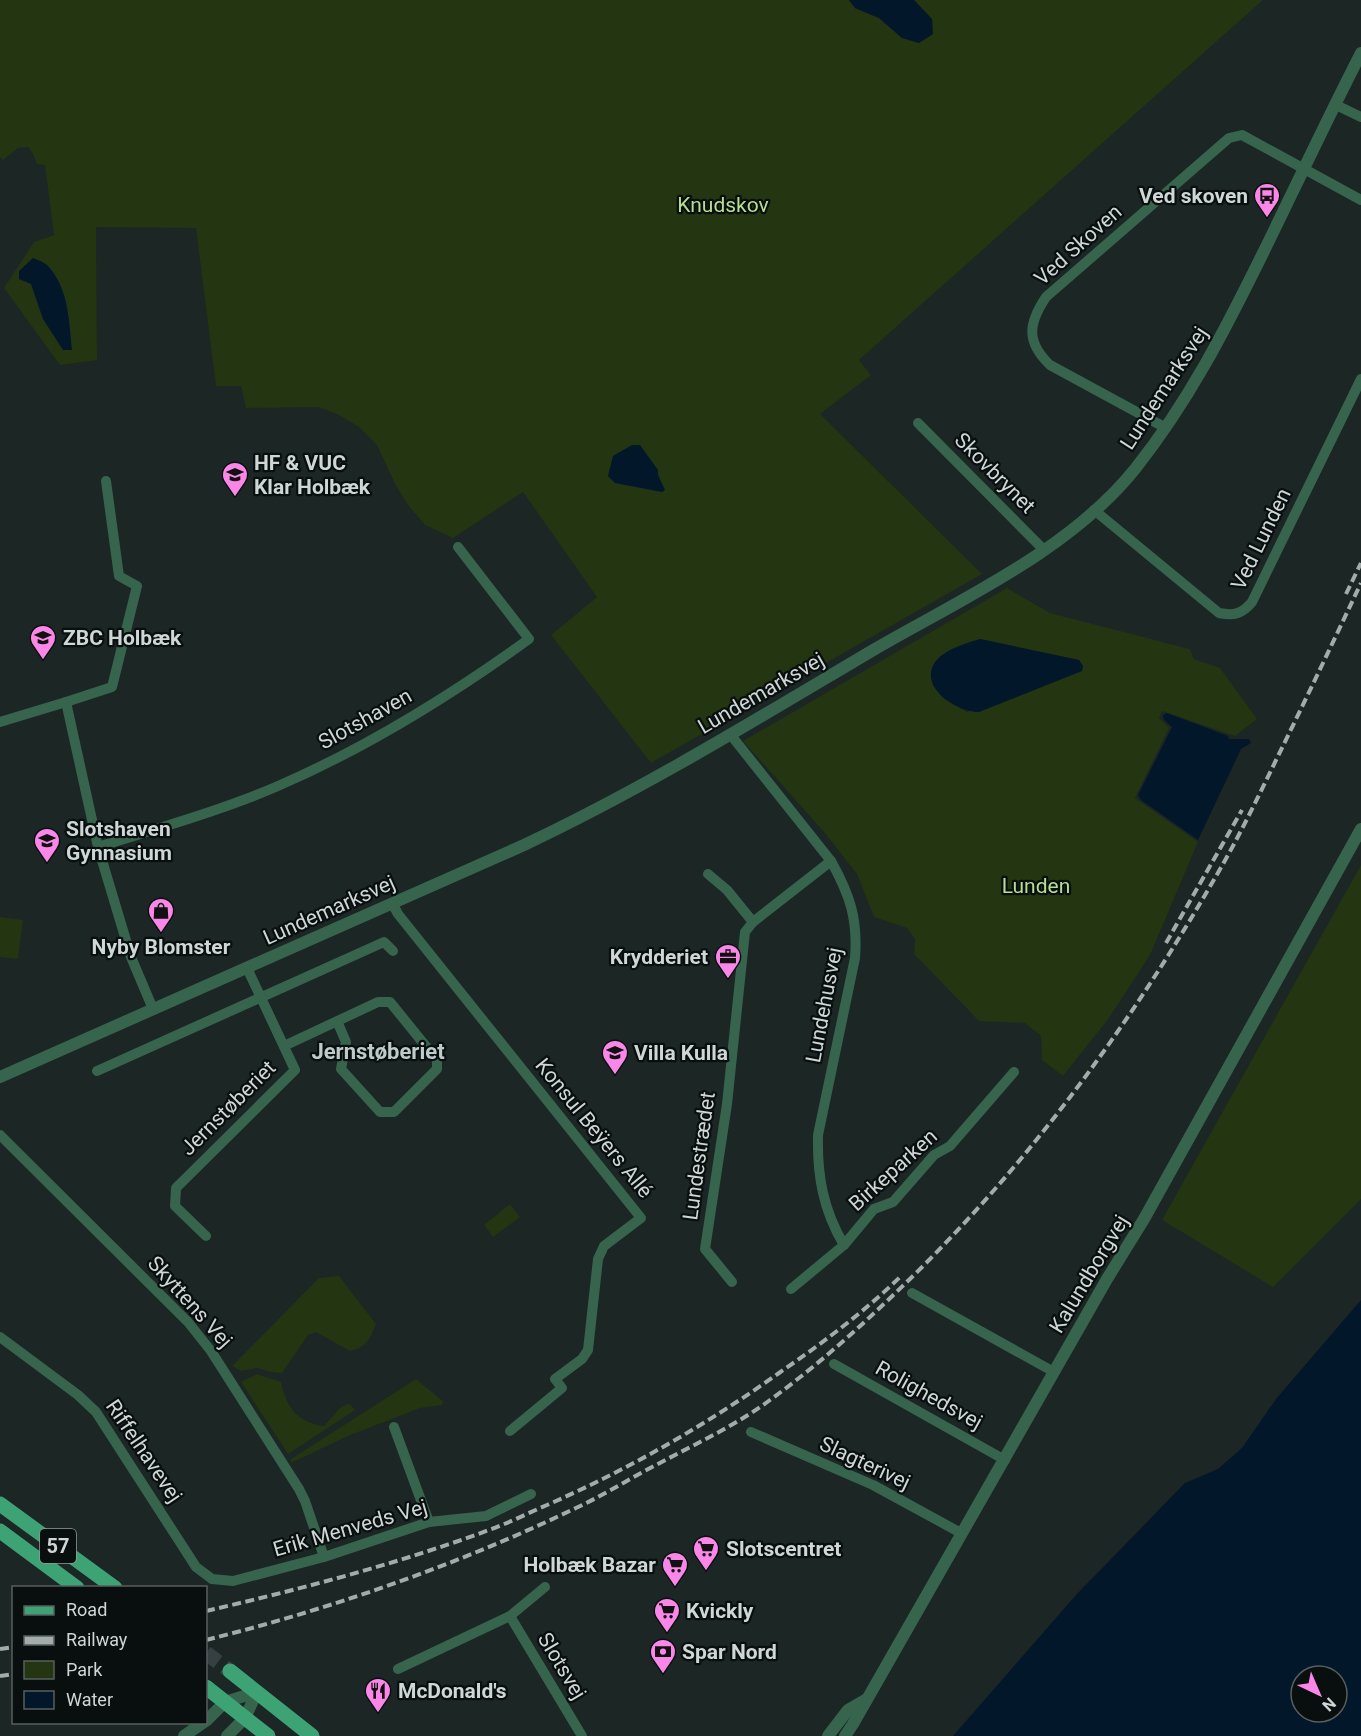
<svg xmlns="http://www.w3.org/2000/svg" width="1361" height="1736" font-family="Roboto,sans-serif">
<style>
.green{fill:#233511;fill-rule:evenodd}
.water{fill:#02172a;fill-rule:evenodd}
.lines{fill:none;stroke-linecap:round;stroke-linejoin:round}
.primary-tunnel{stroke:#364040;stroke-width:15;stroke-dasharray:15 8;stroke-linecap:butt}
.minor{stroke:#37644d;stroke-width:10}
.tertiary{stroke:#37644d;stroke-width:12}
.primary{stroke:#3da375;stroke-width:15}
.rail{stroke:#a4acab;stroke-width:4;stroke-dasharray:9 4.5;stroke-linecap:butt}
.labels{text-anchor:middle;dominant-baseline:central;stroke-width:4.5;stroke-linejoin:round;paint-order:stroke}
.shield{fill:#090e0e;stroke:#949a9a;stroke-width:1.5}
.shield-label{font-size:20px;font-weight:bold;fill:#cfd6d6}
.poi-label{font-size:21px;font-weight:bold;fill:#cfd6d6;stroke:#090e0e;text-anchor:start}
.park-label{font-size:21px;fill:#b5de92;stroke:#090e0e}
.street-label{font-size:21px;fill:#cfd6d6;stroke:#090e0e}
.neighbourhood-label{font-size:22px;font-weight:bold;fill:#bdccca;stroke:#090e0e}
</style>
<rect width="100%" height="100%" fill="#1b2625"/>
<g class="green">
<polygon points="0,0 849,0 855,8 879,18 902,38 932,20 914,0 1263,0 859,360 871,375 820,414 982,574 651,763 551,635 597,597 523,492 453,538 425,525 408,505 396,486 377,445 359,427 337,414 318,407 246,408 241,386 216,386 196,228 96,227 97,360 60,365 4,288 34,242 54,235 45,165 37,164 33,154 28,147 18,148 3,160 0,157"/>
<path d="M1007 588 1050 613 1190 649 1194 659 1220 668 1257 719 1235 736 1162 711 1159 718 1169 728 1135 798 1198 842 1150 955 1109 1018 1063 1076 1042 1060 1041 1036 1025 1023 979 1021 914 954 915 939 907 928 874 917 857 874 824 832 743 741ZM980 639 1079 660 1083 666 967 712 944 699 933 685Z"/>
<polygon points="1361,865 1361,1199 1273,1287 1162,1220"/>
<polygon points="0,917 23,920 18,959 0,957"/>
<polygon points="510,1204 520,1217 493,1237 484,1225"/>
<path d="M339 1276 376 1324C371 1338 366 1348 350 1351L316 1332 308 1335 282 1373 270 1372 257 1368 241 1371 232 1366 319 1278Z"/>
<path d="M257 1374 281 1382C287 1408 297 1422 324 1426L340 1408 349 1403 355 1410 288 1454 241 1382Z"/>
<polygon points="416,1379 443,1401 442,1405 420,1408 348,1436 291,1463 291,1459"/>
</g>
<g class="water">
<polygon points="849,0 914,0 932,19 933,34 919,43 902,38 879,18 855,8"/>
<path d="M33 258C38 260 46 263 49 267 69 290 69 322 72 350H63L43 319 31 284 19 279V271Z"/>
<polygon points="632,445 640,445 658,470 658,475 665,490 662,492 615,483 608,476 613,456"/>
<path d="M980 639 1079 660 1083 666 1082 671 979 712C960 712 924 692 932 668 938 651 964 644 980 639Z"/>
<polygon points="1167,713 1228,736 1229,739 1249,739 1251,743 1241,749 1198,840 1141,800 1138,795 1172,727 1164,720 1163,715"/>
<path d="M1361 1300V1736H953L1076 1595 1185 1483 1218 1469 1242 1448 1276 1399ZM1301 1676H1337V1712H1301Z"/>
</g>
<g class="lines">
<polyline class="primary-tunnel" points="206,1653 230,1671"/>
<g class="minor">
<polyline points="1336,105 1361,117"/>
<polyline points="918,423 1044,550"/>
<path d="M1166 428 1050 365C1026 342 1028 324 1046 297L1229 138 1242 135 1361 200"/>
<path d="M1094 510 1219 613C1234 616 1242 614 1252 602L1361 379"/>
<polyline points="0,722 66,702"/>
<path d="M730 734 831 861C850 895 858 919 855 958L818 1135C817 1175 823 1210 844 1245"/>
<polyline points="98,847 66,702 112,687 137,586 119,576 106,481"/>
<polyline points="708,874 727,890 753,922"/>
<polyline points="392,903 398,914 641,1218 604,1246 598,1259 588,1350 582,1359 555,1379 562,1388 510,1431"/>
<path d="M153 1009 131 957 98 847C158 828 220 811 278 786 368 747 450 696 529 639L458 547"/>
<polyline points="284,1046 378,1002 390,1002 437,1060 437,1069 394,1112 380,1112 341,1069 346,1042 337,1021"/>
<polyline points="97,1071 384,942 393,951"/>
<polyline points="0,1135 188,1322 211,1351 299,1489 305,1501 324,1557"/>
<polyline points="206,1236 175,1206 176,1188 295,1070 247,968"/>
<polyline points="732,1282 705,1249 727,1104 745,932 753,922 831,861"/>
<polyline points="791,1289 844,1245 874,1209 893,1202 934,1155 950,1146 1014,1072"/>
<polyline points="912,1293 1054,1372"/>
<polyline points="0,1337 78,1395 96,1412 196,1567 212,1579 233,1581 324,1557 429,1522 486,1516 531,1494"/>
<polyline points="834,1364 1005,1460"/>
<polyline points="394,1427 429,1522"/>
<polyline points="751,1432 873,1485 961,1533"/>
<polyline points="510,1616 582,1736"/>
<polyline points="398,1669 510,1616 545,1587"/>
</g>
<g class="tertiary">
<path d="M0 1077 524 845C645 788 760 717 875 649 963 598 1070 550 1135 469 1189 401 1225 330 1263 253 1296 186 1327 119 1361 53"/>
<polyline points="206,1721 225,1702 257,1692"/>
<polyline points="184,1736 204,1722"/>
<polyline points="227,1736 245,1718 257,1692"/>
<polyline points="828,1736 848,1710 867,1699"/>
<polyline points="845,1736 853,1724 1107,1279 1144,1219 1361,829"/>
</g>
<g class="primary">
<polyline points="0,1504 115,1588"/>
<polyline points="0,1531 77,1588"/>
<polyline points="230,1671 312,1736"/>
<polyline points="206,1687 268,1736"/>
</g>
<g class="rail">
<polyline points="1346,594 1361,563"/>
<polyline points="1166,943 1242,810"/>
<path d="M206 1611C301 1589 397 1564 489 1530 509 1523 528 1513 547 1505 629 1469 706 1425 779 1373 821 1344 863 1313 900 1277"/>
<path d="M206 1640C334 1608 457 1565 576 1508 604 1495 629 1479 656 1465 695 1444 735 1426 770 1400 821 1363 868 1320 913 1276 1035 1156 1134 1019 1219 871 1241 833 1260 793 1279 754 1307 697 1334 640 1361 583"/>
<polyline points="0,1649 14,1647"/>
<polyline points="0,1676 14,1674"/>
</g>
</g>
<defs>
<symbol id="bus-pin" viewBox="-11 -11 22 30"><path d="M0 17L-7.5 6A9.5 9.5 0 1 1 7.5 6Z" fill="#fa87e8" stroke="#090e0e"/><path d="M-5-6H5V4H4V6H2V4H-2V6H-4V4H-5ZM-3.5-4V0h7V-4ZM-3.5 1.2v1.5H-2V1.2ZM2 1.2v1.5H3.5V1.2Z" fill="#111"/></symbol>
<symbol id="university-pin" viewBox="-11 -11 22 30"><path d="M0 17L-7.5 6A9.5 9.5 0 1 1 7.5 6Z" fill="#fa87e8" stroke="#090e0e"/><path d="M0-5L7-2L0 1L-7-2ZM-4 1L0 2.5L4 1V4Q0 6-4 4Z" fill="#111"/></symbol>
<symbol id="shop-pin" viewBox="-11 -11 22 30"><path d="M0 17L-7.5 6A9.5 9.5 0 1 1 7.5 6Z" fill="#fa87e8" stroke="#090e0e"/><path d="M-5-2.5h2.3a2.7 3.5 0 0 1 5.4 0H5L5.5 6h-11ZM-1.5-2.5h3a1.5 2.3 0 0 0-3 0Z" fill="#111"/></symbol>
<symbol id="office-pin" viewBox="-11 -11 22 30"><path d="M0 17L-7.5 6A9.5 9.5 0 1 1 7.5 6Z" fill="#fa87e8" stroke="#090e0e"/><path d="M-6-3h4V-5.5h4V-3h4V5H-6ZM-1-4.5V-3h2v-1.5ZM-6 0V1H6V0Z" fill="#111"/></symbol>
<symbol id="school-pin" viewBox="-11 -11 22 30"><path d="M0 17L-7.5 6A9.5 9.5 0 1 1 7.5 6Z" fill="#fa87e8" stroke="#090e0e"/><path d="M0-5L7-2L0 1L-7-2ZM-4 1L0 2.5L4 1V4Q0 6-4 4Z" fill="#111"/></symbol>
<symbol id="supermarket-pin" viewBox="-11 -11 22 30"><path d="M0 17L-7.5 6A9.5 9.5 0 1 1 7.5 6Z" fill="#fa87e8" stroke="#090e0e"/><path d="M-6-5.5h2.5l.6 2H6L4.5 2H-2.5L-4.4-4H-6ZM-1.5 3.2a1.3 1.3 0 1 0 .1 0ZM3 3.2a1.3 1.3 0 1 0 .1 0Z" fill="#111"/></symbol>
<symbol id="bank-pin" viewBox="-11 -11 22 30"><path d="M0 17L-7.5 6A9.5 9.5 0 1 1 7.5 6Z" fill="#fa87e8" stroke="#090e0e"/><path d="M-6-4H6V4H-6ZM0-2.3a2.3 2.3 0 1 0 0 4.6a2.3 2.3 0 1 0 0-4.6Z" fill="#111"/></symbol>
<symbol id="restaurant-pin" viewBox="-11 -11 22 30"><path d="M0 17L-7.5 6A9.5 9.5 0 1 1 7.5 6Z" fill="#fa87e8" stroke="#090e0e"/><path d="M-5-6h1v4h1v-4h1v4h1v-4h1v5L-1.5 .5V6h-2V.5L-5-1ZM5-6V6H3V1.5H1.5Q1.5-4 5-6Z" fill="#111"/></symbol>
</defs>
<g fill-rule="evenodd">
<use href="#bus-pin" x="1252" y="181" width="30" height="40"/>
<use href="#university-pin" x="220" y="460" width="30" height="40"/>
<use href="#university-pin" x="28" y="623" width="30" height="40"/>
<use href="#university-pin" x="32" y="826" width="30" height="40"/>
<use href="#shop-pin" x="146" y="896" width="30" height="40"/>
<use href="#office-pin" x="713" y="942" width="30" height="40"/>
<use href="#school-pin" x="600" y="1038" width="30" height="40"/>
<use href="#supermarket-pin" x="691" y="1534" width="30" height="40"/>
<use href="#supermarket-pin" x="660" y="1550" width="30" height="40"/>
<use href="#supermarket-pin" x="652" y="1596" width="30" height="40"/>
<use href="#bank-pin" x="648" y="1637" width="30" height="40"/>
<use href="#restaurant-pin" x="363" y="1676" width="30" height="40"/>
</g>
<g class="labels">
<rect class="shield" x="40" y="1529" width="36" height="34" rx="4.5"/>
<g class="shield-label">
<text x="58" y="1546">57</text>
</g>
<g class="poi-label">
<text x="1248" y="196" text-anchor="end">Ved skoven</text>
<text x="254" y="463">HF &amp; VUC<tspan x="254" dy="24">Klar Holbæk</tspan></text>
<text x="63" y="638">ZBC Holbæk</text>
<text x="66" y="829">Slotshaven<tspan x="66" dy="24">Gynnasium</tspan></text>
<text x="161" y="947" text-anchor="middle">Nyby Blomster</text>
<text x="708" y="957" text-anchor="end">Krydderiet</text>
<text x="634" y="1053">Villa Kulla</text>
<text x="726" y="1549">Slotscentret</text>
<text x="656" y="1565" text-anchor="end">Holbæk Bazar</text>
<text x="686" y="1611">Kvickly</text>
<text x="682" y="1652">Spar Nord</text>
<text x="398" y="1691">McDonald's</text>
</g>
<g class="park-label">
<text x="723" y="205">Knudskov</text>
<text x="1036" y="886">Lunden</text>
</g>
<g class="street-label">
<text transform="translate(1078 245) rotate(-42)">Ved Skoven</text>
<text transform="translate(1164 388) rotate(-57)">Lundemarksvej</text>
<text transform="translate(995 473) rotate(45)">Skovbrynet</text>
<text transform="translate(1261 539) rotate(-64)">Ved Lunden</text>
<text transform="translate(761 693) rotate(-30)">Lundemarksvej</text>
<text transform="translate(365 719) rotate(-29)">Slotshaven</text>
<text transform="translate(329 910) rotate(-24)">Lundemarksvej</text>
<text transform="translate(824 1005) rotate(-79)">Lundehusvej</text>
<text transform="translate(228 1108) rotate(-45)">Jernstøberiet</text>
<text transform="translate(594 1128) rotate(51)">Konsul Beÿers Allé</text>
<text transform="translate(699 1156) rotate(-82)">Lundestrædet</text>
<text transform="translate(893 1170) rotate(-42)">Birkeparken</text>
<text transform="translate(1089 1274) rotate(-59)">Kalundborgvej</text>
<text transform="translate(190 1302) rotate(48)">Skyttens Vej</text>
<text transform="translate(929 1395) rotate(29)">Rolighedsvej</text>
<text transform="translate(144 1451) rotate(56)">Riffelhavevej</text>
<text transform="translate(865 1463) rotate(25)">Slagterivej</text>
<text transform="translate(350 1528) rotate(-16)">Erik Menveds Vej</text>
<text transform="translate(562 1666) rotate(59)">Slotsvej</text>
</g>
<g class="neighbourhood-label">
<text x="378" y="1051">Jernstøberiet</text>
</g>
</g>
<rect x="12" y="1586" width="195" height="138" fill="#090e0e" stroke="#585e5e" stroke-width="1.5"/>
<rect x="24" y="1606" width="30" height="9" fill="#3da375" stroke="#585e5e" stroke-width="1.5"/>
<text x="66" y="1616" font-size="18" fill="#cfd6d6">Road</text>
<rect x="24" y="1636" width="30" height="9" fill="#a4acab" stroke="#585e5e" stroke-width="1.5"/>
<text x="66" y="1646" font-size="18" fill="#cfd6d6">Railway</text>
<rect x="24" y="1661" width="30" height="18" fill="#233511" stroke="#585e5e" stroke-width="1.5"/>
<text x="66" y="1676" font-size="18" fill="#cfd6d6">Park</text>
<rect x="24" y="1691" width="30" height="18" fill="#02172a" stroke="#585e5e" stroke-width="1.5"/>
<text x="66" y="1706" font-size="18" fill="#cfd6d6">Water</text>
<g transform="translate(1319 1694) rotate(136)"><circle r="28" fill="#090e0e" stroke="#585e5e" stroke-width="1.5"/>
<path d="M0-4.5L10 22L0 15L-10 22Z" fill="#fa87e8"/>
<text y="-9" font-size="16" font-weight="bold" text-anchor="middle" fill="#cfd6d6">N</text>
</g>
</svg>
